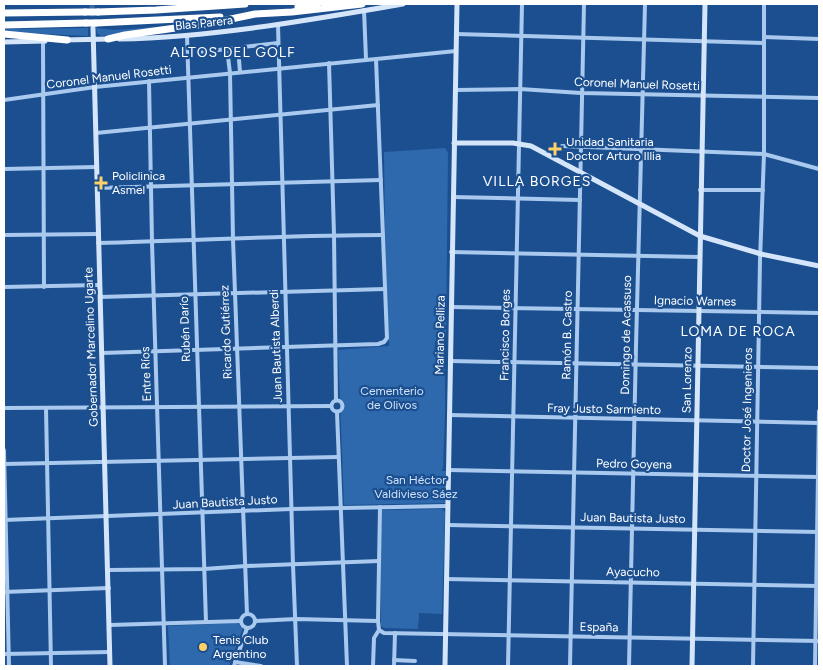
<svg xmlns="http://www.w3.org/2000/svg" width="823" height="670" font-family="Figtree,sans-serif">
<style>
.green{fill:#2e69ad}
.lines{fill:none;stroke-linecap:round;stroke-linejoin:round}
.secondary-tunnel{stroke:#3d69a0;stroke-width:5;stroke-dasharray:5 2.5;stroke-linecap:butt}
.street{stroke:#a9c9ee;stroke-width:4}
.secondary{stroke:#d6e6fa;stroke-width:5}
.highway{stroke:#fff;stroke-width:7}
.highway-bridge{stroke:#fff;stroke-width:7}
.poi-dot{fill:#ffd166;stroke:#1b4f8f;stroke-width:2}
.labels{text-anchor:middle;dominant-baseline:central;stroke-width:4.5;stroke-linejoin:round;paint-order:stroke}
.street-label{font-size:12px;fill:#fff;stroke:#1b4f8f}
.poi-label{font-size:12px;fill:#fff;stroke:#1b4f8f;text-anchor:start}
.park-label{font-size:12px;fill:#cfe3fa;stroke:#1b4f8f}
.neighbourhood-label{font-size:14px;letter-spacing:1px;fill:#fff;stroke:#1b4f8f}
</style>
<rect width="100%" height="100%" fill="#1b4f8f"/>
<g class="green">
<polygon points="193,24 101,36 97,33 96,28 115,30"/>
<polygon points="88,28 88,36 4,32 4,29"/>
<polygon points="445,148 448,153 446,338 441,342 435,342 434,356 441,357 445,362 445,415 443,468 441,471 446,471 446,503 344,505 338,350 389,346 385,235 384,152"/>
<polygon points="442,509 445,512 442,614 419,613 418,629 384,628 381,626 381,510"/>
<polygon points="237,623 243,628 229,666 170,666 168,626"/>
</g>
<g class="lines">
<polyline class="secondary-tunnel" points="92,4 93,26"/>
<g class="street">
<polyline points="364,10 366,59"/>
<polyline points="278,25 293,565 297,666"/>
<polyline points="456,34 764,43"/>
<polyline points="187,36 206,622"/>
<polyline points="764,37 819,39"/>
<polyline points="43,41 44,287"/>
<polyline points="238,48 240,72"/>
<polyline points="227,49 230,73 233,239 247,614"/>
<polyline points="202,52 278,43"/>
<polyline points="329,63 334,235 336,400"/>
<polyline points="149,81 152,242 165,666"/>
<polyline points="455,90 520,89 581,93 819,98"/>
<polyline points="4,100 95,87 456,51"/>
<polyline points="96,133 378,105"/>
<polyline points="562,146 764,154 819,169"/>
<polyline points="4,169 96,167"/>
<polyline points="97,188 381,180"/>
<polyline points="700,190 763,190"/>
<polyline points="453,197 580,200"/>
<polyline points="4,235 98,234"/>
<path d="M98 243C193 241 288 235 383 235"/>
<polyline points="451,252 699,257"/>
<polyline points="4,287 99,285"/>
<polyline points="100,297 385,289"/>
<polyline points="451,307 819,313"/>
<polyline points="102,353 378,344 384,342 387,338 376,59"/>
<polyline points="450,361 819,368"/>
<circle cx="337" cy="406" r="5.5"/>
<polyline points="4,408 331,406"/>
<polyline points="46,408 51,666"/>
<polyline points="337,412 347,666"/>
<polyline points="449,415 819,423"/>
<polyline points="4,450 9,666"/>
<polyline points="4,464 338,457"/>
<polyline points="448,470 819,477"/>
<polyline points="4,520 291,509 447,506"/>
<polyline points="447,525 819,532"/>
<polyline points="108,570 204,569 246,566 379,561"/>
<polyline points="446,579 819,586"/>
<polyline points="4,592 109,588"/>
<circle cx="248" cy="621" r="7"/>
<polyline points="255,621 296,619 378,621"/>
<polyline points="110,625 241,621"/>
<polyline points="379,630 384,633 819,641"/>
<polyline points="379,630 378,621 380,507"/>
<polyline points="4,654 110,652"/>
<polyline points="394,660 415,661"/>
<polyline points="235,662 261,666"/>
<polyline points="234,666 247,628"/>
<polyline points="373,666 374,638 379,630"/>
<polyline points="394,666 395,633"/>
<polyline points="508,666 522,4"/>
<polyline points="570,666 584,4"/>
<path d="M629 666C634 445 638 225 645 4"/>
<polyline points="753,666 760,260 764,154 764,4"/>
<polyline points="815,666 819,411"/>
</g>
<g class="secondary">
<polyline points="93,28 110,666"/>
<path d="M119 39C215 37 309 20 403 4"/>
<polyline points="64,40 110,39"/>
<polyline points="4,42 45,41"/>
<polyline points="454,143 513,143 531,146 700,236 761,254 819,266"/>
<polyline points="445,666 457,4"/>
<polyline points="692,666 705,4"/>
</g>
<g class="highway">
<polyline points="298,7 317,4"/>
<polyline points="98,12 156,10 245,4"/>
<polyline points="4,13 85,12"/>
<polyline points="96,23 220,17"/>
<polyline points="4,25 86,23"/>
<polyline points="4,34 67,40"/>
<polyline points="108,39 125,35 212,23 255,14 292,12 362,4"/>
</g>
<g class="highway-bridge">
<polyline points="85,12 98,12"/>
<polyline points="86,23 96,23"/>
</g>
</g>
<g class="poi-dot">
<path d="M552.5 141.5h5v5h5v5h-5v5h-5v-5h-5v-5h5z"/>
<path d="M98.5 175.5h5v5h5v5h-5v5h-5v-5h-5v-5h5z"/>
<circle cx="203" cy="647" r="5"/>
</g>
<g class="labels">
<g class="street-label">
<text transform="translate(204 23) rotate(-6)">Blas Parera</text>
<text transform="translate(109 77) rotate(-7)">Coronel Manuel Rosetti</text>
<text transform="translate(637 84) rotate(2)">Coronel Manuel Rosetti</text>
<text transform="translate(695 301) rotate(1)">Ignacio Warnes</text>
<text transform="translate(185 329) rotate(-92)">Rubén Darío</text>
<text transform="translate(226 332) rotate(-92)">Ricardo Gutiérrez</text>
<text transform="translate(440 335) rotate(-89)">Mariano Pelliza</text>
<text transform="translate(505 335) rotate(-89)">Francisco Borges</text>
<text transform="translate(567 335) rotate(-89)">Ramón B. Castro</text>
<text transform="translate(626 335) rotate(-89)">Domingo de Acassuso</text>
<text transform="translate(276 346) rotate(-92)">Juan Bautista Alberdi</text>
<text transform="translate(91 347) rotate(-92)">Gobernador Marcelino Ugarte</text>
<text transform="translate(146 374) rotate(-92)">Entre Ríos</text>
<text transform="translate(687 380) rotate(-89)">San Lorenzo</text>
<text transform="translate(604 409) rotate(1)">Fray Justo Sarmiento</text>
<text transform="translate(747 410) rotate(-89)">Doctor José Ingenieros</text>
<text transform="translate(634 464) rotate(1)">Pedro Goyena</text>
<text transform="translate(225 502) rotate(-3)">Juan Bautista Justo</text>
<text transform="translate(633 518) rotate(1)">Juan Bautista Justo</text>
<text transform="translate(633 572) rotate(1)">Ayacucho</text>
<text transform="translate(599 627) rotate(1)">España</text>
</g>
<g class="poi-label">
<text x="566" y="142">Unidad Sanitaria<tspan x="566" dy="14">Doctor Arturo Illia</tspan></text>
<text x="112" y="176">Policlinica<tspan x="112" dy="14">Asmel</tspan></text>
<text x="213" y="640">Tenis Club<tspan x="213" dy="14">Argentino</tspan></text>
</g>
<g class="park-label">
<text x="392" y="391">Cementerio<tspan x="392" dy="14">de Olivos</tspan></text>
<text x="416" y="480">San Héctor<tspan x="416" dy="14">Valdivieso Sáez</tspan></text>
</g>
<g class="neighbourhood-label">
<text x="233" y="52">ALTOS DEL GOLF</text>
<text x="537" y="181">VILLA BORGES</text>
<text x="738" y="331">LOMA DE ROCA</text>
</g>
</g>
<rect width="823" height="670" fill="none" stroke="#ffffff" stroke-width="10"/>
</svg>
